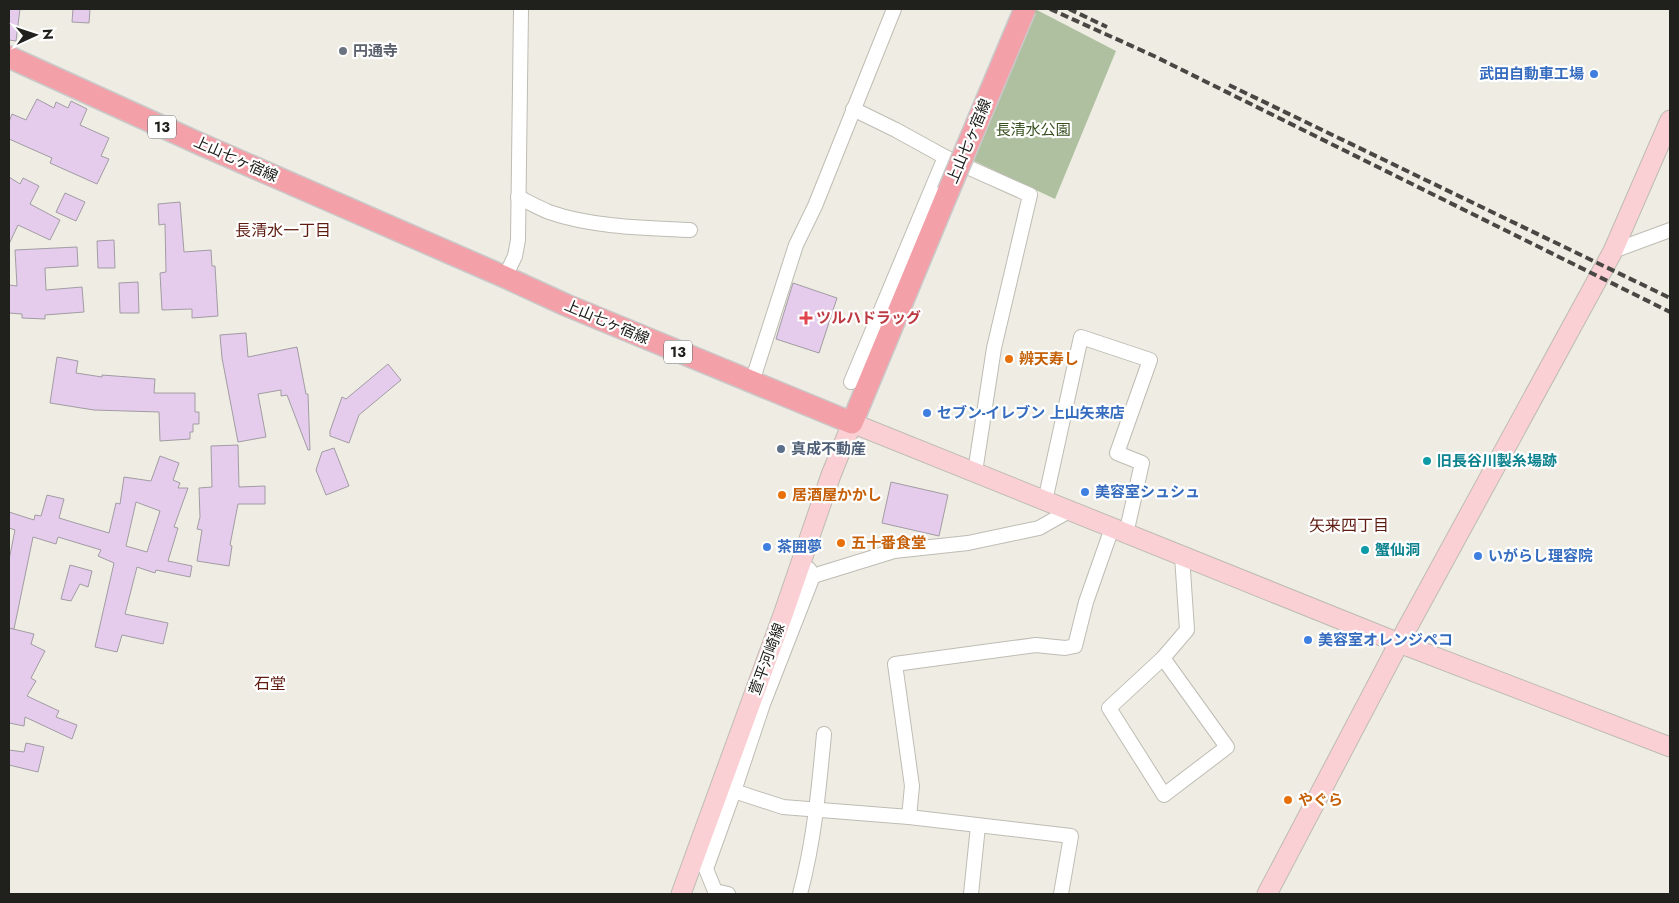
<svg xmlns="http://www.w3.org/2000/svg" width="1679" height="903" font-family="Jost,'Noto Sans JP',sans-serif">
<style>
.green{fill:#aec0a0}
.building{fill:#e5ccec;stroke:#a19ca3;fill-rule:evenodd}
.lines{fill:none;stroke-linecap:round;stroke-linejoin:round}
.street-casing{stroke:#bebcb3;stroke-width:16}
.secondary-casing{stroke:#bebcb3;stroke-width:21}
.primary-casing{stroke:#c9c9c9;stroke-width:24}
.street{stroke:#fff;stroke-width:14}
.secondary{stroke:#fad0d4;stroke-width:19}
.primary{stroke:#f4a0a9;stroke-width:21}
.rail{stroke:#484743;stroke-width:4;stroke-dasharray:8 4;stroke-linecap:butt}
.primary-bridge-casing{stroke:#c9c9c9;stroke-width:24;stroke-linecap:butt}
.primary-bridge{stroke:#f4a0a9;stroke-width:21}
.worship-dot{fill:#6b7280;stroke:#fff;stroke-width:2}
.shop-dot{fill:#3f7fe0;stroke:#fff;stroke-width:2}
.health-dot{fill:#e0444e;stroke:#fff;stroke-width:2}
.food-dot{fill:#e8710a;stroke:#fff;stroke-width:2}
.service-dot{fill:#5c6f8a;stroke:#fff;stroke-width:2}
.culture-dot{fill:#0f9aa8;stroke:#fff;stroke-width:2}
.labels{text-anchor:middle;dominant-baseline:central;stroke-width:4.5;stroke-linejoin:round;paint-order:stroke}
.shield{fill:#fff;stroke:#636361;stroke-width:1}
.shield-label{font-size:14px;font-weight:bold;fill:#20201d}
.worship-label{font-size:15px;font-weight:bold;fill:#5b616d;stroke:#fff;text-anchor:start}
.shop-label{font-size:15px;font-weight:bold;fill:#366cbe;stroke:#fff;text-anchor:start}
.park-label{font-size:15px;fill:#374f1e;stroke:#fff}
.street-label{font-size:15px;fill:#20201d;stroke:#fff}
.health-label{font-size:15px;font-weight:bold;fill:#be3a42;stroke:#fff;text-anchor:start}
.food-label{font-size:15px;font-weight:bold;fill:#c56008;stroke:#fff;text-anchor:start}
.service-label{font-size:15px;font-weight:bold;fill:#4e5e75;stroke:#fff;text-anchor:start}
.culture-label{font-size:15px;font-weight:bold;fill:#0d838f;stroke:#fff;text-anchor:start}
.neighbourhood-label{font-size:16px;fill:#5f1c11;stroke:#fff}
</style>
<rect width="100%" height="100%" fill="#efede3"/>
<polygon class="green" points="1035,9 1116,51 1055,199 970,159"/>
<g class="building">
<polygon points="9,9 20,9 16,41 9,40"/>
<polygon points="73,9 90,9 89,23 72,22"/>
<polygon points="37,99 54,108 56,102 68,108 71,101 87,109 80,125 109,138 101,156 109,159 97,184 50,163 52,158 9,139 9,122 12,114 26,120"/>
<polygon points="9,177 20,184 23,178 39,186 30,204 60,220 50,240 18,225 9,244"/>
<polygon points="65,193 85,202 76,221 56,212"/>
<polygon points="180,202 184,252 211,250 212,266 215,266 218,316 192,318 192,309 162,310 160,273 166,272 165,224 159,225 158,204"/>
<polygon points="114,240 115,268 98,268 97,241"/>
<polygon points="77,247 78,266 45,268 46,290 82,287 84,312 45,315 45,319 22,318 22,314 9,313 9,285 17,286 15,250"/>
<polygon points="138,282 139,313 120,313 119,283"/>
<polygon points="793,283 837,298 819,353 776,339"/>
<polygon points="246,333 248,357 297,347 306,394 308,394 310,450 308,450 287,395 281,396 281,390 258,394 266,437 238,442 222,358 220,335"/>
<polygon points="57,357 78,361 76,373 102,377 102,375 155,379 154,393 195,393 195,412 199,412 199,424 193,424 193,432 190,432 190,439 160,441 159,412 94,410 50,403"/>
<polygon points="388,364 401,380 359,415 349,443 330,436 330,431 342,397 346,399"/>
<polygon points="238,445 239,487 265,486 265,504 238,504 230,545 232,546 229,566 197,561 202,530 197,529 200,517 199,488 212,487 211,446"/>
<polygon points="334,448 349,486 326,495 316,470 322,452"/>
<path d="M160 456 179 463 173 480 180 483 178 488H188L174 527 178 528 168 561 192 566 190 577 156 570 155 573 137 567 125 614 168 623 163 644 122 635 117 652 95 647 114 563 98 556 101 550 58 537 56 544 33 537 14 629 9 628V560L15 530 9 528V512L34 520 35 515 41 516 47 495 64 499 59 518 109 533 116 503 120 504 124 477 151 481ZM136 502 160 511 147 552 126 546Z"/>
<polygon points="891,482 948,495 939,536 882,523"/>
<polygon points="70,565 92,571 88,587 80,584 71,601 61,599"/>
<polygon points="9,628 34,634 31,644 45,651 31,678 36,681 27,696 59,711 56,717 77,725 72,739 25,717 24,726 9,723"/>
<polygon points="26,743 44,747 38,772 9,765 9,750 24,752"/>
</g>
<g class="lines">
<defs>
<g id="street">
<polyline points="853,109 896,130 945,157 1030,195 994,348 975,472"/>
<path d="M518 197C528 202 539 208 549 212 591 227 646 228 690 230"/>
<polyline points="1613,251 1670,230"/>
<polyline points="505,277 515,256 518,240 521,9"/>
<polyline points="752,382 796,245 815,206 894,9"/>
<polyline points="851,382 945,157"/>
<polyline points="1045,501 1081,337 1150,360 1117,453 1142,463 1126,534"/>
<polyline points="813,576 894,551 968,543 1039,528 1069,511"/>
<polygon points="1163,658 1227,747 1164,795 1109,708"/>
<polyline points="1163,658 1187,630 1182,556"/>
<polyline points="734,791 763,704 813,576 809,569"/>
<polyline points="909,817 912,786 895,664 1036,645 1065,648 1075,646 1086,602 1112,528"/>
<polyline points="728,894 715,891 706,869 734,791 783,807 909,817 1071,836 1061,894"/>
<path d="M800 894C814 842 819 788 824 734"/>
<polyline points="971,894 978,826"/>
</g>
<g id="secondary">
<polyline points="681,894 784,612 831,475 852,423 1399,643 1670,747"/>
<polyline points="1267,894 1399,643 1613,251 1670,120"/>
</g>
<polyline id="primary" points="9,57 198,143 505,277 566,305 852,423 948,192"/>
</defs>
<use href="#street" class="street-casing"/>
<use href="#secondary" class="secondary-casing"/>
<use href="#primary" class="primary-casing"/>
<use href="#street" class="street"/>
<use href="#secondary" class="secondary"/>
<use href="#primary" class="primary"/>
<g class="rail">
<polyline points="1050,9 1154,56 1670,312"/>
<polyline points="1069,9 1107,27"/>
<polyline points="1229,85 1670,298"/>
</g>
<defs>
<polyline id="primary-bridge" points="948,192 1025,9"/>
</defs>
<use href="#primary-bridge" class="primary-bridge-casing"/>
<use href="#primary-bridge" class="primary-bridge"/>
</g>
<circle class="worship-dot" cx="343" cy="51" r="5"/>
<g class="shop-dot">
<circle cx="1594" cy="74" r="5"/>
<circle cx="927" cy="413" r="5"/>
<circle cx="1085" cy="492" r="5"/>
<circle cx="767" cy="547" r="5"/>
<circle cx="1478" cy="556" r="5"/>
<circle cx="1308" cy="640" r="5"/>
</g>
<path class="health-dot" d="M803.5 310.5h5v5h5v5h-5v5h-5v-5h-5v-5h5z"/>
<g class="food-dot">
<circle cx="1009" cy="359" r="5"/>
<circle cx="782" cy="495" r="5"/>
<circle cx="841" cy="543" r="5"/>
<circle cx="1288" cy="800" r="5"/>
</g>
<circle class="service-dot" cx="781" cy="449" r="5"/>
<g class="culture-dot">
<circle cx="1427" cy="461" r="5"/>
<circle cx="1365" cy="550" r="5"/>
</g>
<g class="labels">
<g class="shield">
<rect x="148" y="115.5" width="28" height="23" rx="4"/>
<rect x="664" y="340.5" width="28" height="23" rx="4"/>
</g>
<g class="shield-label">
<text x="162" y="127">13</text>
<text x="678" y="352">13</text>
</g>
<g class="worship-label">
<text x="353" y="51">円通寺</text>
</g>
<g class="shop-label">
<text x="1584" y="74" text-anchor="end">武田自動車工場</text>
<text x="937" y="413">セブン-イレブン 上山矢来店</text>
<text x="1095" y="492">美容室シュシュ</text>
<text x="777" y="547">茶囲夢</text>
<text x="1488" y="556">いがらし理容院</text>
<text x="1318" y="640">美容室オレンジペコ</text>
</g>
<g class="park-label">
<text x="1033" y="130">長清水公園</text>
</g>
<g class="street-label">
<text transform="translate(969 141) rotate(-67)">上山七ヶ宿線</text>
<text transform="translate(236 159) rotate(24)">上山七ヶ宿線</text>
<text transform="translate(607 322) rotate(23)">上山七ヶ宿線</text>
<text transform="translate(767 659) rotate(-70)">萱平河崎線</text>
</g>
<g class="health-label">
<text x="816" y="318">ツルハドラッグ</text>
</g>
<g class="food-label">
<text x="1019" y="359">辨天寿し</text>
<text x="792" y="495">居酒屋かかし</text>
<text x="851" y="543">五十番食堂</text>
<text x="1298" y="800">やぐら</text>
</g>
<g class="service-label">
<text x="791" y="449">真成不動産</text>
</g>
<g class="culture-label">
<text x="1437" y="461">旧長谷川製糸場跡</text>
<text x="1375" y="550">蟹仙洞</text>
</g>
<g class="neighbourhood-label">
<text x="283" y="230">長清水一丁目</text>
<text x="1349" y="525">矢来四丁目</text>
<text x="270" y="683">石堂</text>
</g>
</g>
<rect width="1679" height="903" fill="none" stroke="#20201d" stroke-width="20"/>
<g transform="translate(35 35) rotate(87)" stroke="#ffffff" stroke-width="4" paint-order="stroke">
<path d="M0-4L9 19L0 12L-9 19Z" fill="#20201d"/>
<text y="-8" font-size="14" font-weight="bold" text-anchor="middle" fill="#20201d">N</text>
</g>
</svg>
